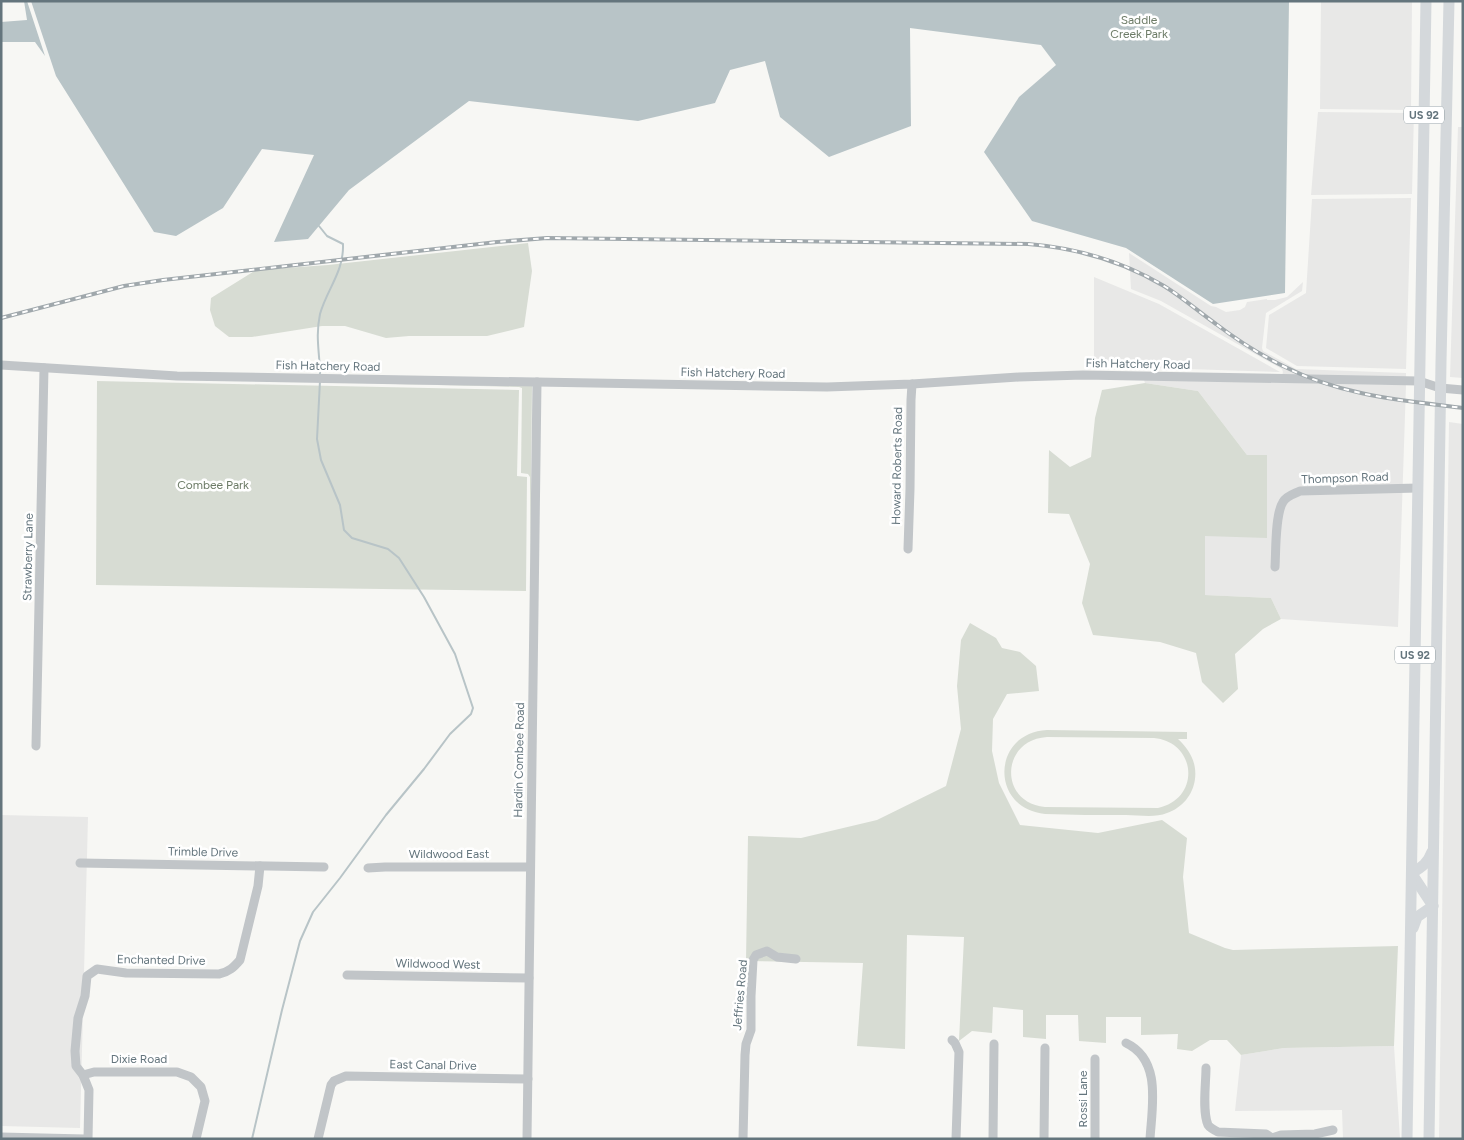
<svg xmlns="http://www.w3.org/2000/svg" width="1464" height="1140" font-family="Figtree,sans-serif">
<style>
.built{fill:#e8e8e7}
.green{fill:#d7dcd3;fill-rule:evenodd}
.water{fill:#b8c4c7}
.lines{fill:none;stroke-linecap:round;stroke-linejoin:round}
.stream{stroke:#b8c4c7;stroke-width:2}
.minor{stroke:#c1c5c8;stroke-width:9}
.major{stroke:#d4d8db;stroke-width:11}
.rail-casing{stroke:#a0a8ac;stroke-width:4}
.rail{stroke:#fff;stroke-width:2;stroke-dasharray:5.5;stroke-linecap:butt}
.labels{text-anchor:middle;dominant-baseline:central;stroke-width:5;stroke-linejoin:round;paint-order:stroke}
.shield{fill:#fff;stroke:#929ea4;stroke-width:1}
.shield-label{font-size:11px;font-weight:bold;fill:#64757d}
.park-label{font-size:12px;fill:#6c7b66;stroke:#fff}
.street-label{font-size:12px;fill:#64757d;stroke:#fff}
</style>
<rect width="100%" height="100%" fill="#f7f7f4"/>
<g class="built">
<polygon points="1321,1 1412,1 1411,110 1320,109"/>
<polygon points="1318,112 1411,113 1414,112 1412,194 1311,195"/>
<polygon points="1458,127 1463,127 1463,378 1450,377"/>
<polygon points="1411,198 1406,369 1297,366 1266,348 1269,315 1306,293 1312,199"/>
<polygon points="1129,253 1211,306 1216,307 1226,312 1240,310 1245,307 1247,302 1267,299 1267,300 1275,300 1287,297 1303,282 1302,291 1266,313 1262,348 1263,351 1296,369 1406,373 1406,377 1282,375 1283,372 1282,369 1161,301 1131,289"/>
<polygon points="1094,277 1159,304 1280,372 1094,366"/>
<polygon points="1144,380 1406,385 1398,627 1281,619 1271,598 1205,595 1205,536 1267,455 1247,455 1198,391 1145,383"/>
<polygon points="1449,422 1463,424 1463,1139 1439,1139"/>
<polygon points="1,815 88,817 80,1128 1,1126"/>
<polygon points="1394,1046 1400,1139 1343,1139 1342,1110 1235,1111 1241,1055 1284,1048"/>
</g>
<g class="green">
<polygon points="528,243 532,271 524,327 487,336 409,336 386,338 345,326 322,326 252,337 229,337 215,326 210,310 211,298 256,270 328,265"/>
<polygon points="97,381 519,390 517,476 527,477 526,591 96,585"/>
<polygon points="353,383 532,386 530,587 530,477 528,474 521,473 522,388 519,387"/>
<polygon points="1145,383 1198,391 1247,455 1267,455 1267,538 1205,536 1205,595 1271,598 1281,619 1263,629 1235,654 1238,689 1223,703 1202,682 1196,653 1160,642 1093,635 1082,603 1090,564 1069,514 1048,513 1049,450 1070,467 1091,457 1095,418 1102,390"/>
<polygon points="970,623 996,638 1002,648 1020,652 1036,666 1039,691 1007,694 993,719 992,751 999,783 1020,825 1098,833 1162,820 1187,838 1183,877 1189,933 1225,948 1233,950 1398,946 1394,1046 1284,1048 1241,1055 1227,1040 1210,1040 1192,1051 1177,1049 1178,1034 1141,1035 1141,1017 1106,1017 1106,1043 1079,1041 1078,1015 1046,1015 1046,1039 1023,1037 1023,1010 993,1007 992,1033 972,1031 959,1041 964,937 907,935 905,1049 857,1046 863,963 746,961 748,836 801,838 877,820 946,786 961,729 957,686 961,640"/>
<path d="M1047 730 1187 732V739H1178C1190 750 1197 763 1195 779 1193 795 1182 808 1167 813 1155 818 1139 815 1126 815 1099 815 1072 815 1045 814 990 809 991 733 1047 730ZM1047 737 1154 738C1197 742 1201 799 1158 808L1045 807C999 803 1000 740 1047 737Z"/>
</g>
<g class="water">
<polygon points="24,1 27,1 45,56 35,42 1,42 1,22 27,20"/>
<polygon points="31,1 1289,1 1285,293 1213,304 1126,248 1032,221 984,152 1019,97 1056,65 1041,45 910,28 911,126 829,157 780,117 765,61 730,70 715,103 638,121 469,101 349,190 308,239 274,242 314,155 262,149 223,208 176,236 154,232 56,76"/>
</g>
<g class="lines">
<g class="stream">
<path d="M319 226 327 236 343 244C344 272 327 289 320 314 315 338 320 353 320 376"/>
<polyline points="252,1139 282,1010 300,941 313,912 340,878 386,815 424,769 450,734 471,714 473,708 455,654 424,597 399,558 388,549 352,538 344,530 340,505 321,460 317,439 320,381"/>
</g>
<g class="minor">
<polyline points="1,365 177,376 827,387 912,384 1019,377 1083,375 1419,381 1440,388 1463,390"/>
<polyline points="908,549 910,489 911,400 912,384"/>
<path d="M1275 567C1276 551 1275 514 1283 502 1286 496 1294 494 1300 491L1418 488"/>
<polyline points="36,746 44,368"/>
<polyline points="80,863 324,867"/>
<polyline points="368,868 385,867 530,867"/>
<polyline points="347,975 529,978"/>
<polyline points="952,1040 955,1043 959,1052 956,1139"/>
<path d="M1126 1043C1162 1060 1152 1106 1150 1139"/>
<path d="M1206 1068C1206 1083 1202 1111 1208 1125 1210 1128 1214 1130 1218 1132L1266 1134 1272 1138 1281 1135 1315 1134 1333 1130"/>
<polyline points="83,1075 94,1072 177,1072 191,1077 201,1087 205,1101 196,1139"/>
<polyline points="1,1137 85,1139"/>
<path d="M88 1139 89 1090 83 1075 76 1066 75 1051 78 1018 85 996 87 976 97 969 126 973 219 974C229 972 234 967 240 960L258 886 260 866"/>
<polyline points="318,1139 331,1085 334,1081 346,1076 528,1079"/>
<polyline points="527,1139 537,382"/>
<polyline points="743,1139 745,1055 746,1044 751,1030 751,996 753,960 756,955 767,951 777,957 796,959"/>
<polyline points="993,1139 994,1044"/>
<polyline points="1044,1139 1045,1048"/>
<polyline points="1095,1139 1095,1059"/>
</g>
<g class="major">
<path d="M1412 873C1422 867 1428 863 1432 852"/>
<polyline points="1412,874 1433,906"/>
<polyline points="1413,928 1417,917 1433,906"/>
<polyline points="1407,1139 1426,1"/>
<polyline points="1429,1139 1441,362 1449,1"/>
</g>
<defs>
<path id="rail" d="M1 318 124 286 163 280 497 242 547 238 1028 244C1077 248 1122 261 1164 286 1182 297 1199 312 1216 324 1237 340 1259 354 1283 366 1343 396 1399 400 1463 408"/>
</defs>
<use href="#rail" class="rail-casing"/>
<use href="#rail" class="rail"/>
</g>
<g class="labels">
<g class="shield">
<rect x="1404" y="106.5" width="40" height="17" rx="4"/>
<rect x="1395" y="646.5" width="40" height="17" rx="4"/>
</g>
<g class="shield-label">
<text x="1424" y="115">US 92</text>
<text x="1415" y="655">US 92</text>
</g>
<g class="park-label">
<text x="1139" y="20">Saddle<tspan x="1139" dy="14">Creek Park</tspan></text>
<text x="213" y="485">Combee Park</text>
</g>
<g class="street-label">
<text transform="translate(1138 364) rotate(1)">Fish Hatchery Road</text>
<text transform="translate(328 366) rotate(1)">Fish Hatchery Road</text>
<text transform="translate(733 373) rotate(1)">Fish Hatchery Road</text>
<text transform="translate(897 466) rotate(-89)">Howard Roberts Road</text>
<text transform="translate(1345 478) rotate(-2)">Thompson Road</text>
<text transform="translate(28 557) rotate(-89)">Strawberry Lane</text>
<text transform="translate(519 760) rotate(-89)">Hardin Combee Road</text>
<text transform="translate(203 852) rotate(1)">Trimble Drive</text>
<text x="449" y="854">Wildwood East</text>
<text transform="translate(161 960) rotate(1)">Enchanted Drive</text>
<text transform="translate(438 964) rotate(1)">Wildwood West</text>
<text transform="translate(740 995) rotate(-85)">Jeffries Road</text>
<text x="139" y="1059">Dixie Road</text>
<text transform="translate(433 1065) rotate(1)">East Canal Drive</text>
<text transform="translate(1083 1099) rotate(-90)">Rossi Lane</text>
</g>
</g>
<rect width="1464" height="1140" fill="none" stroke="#64757d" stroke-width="5"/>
</svg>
